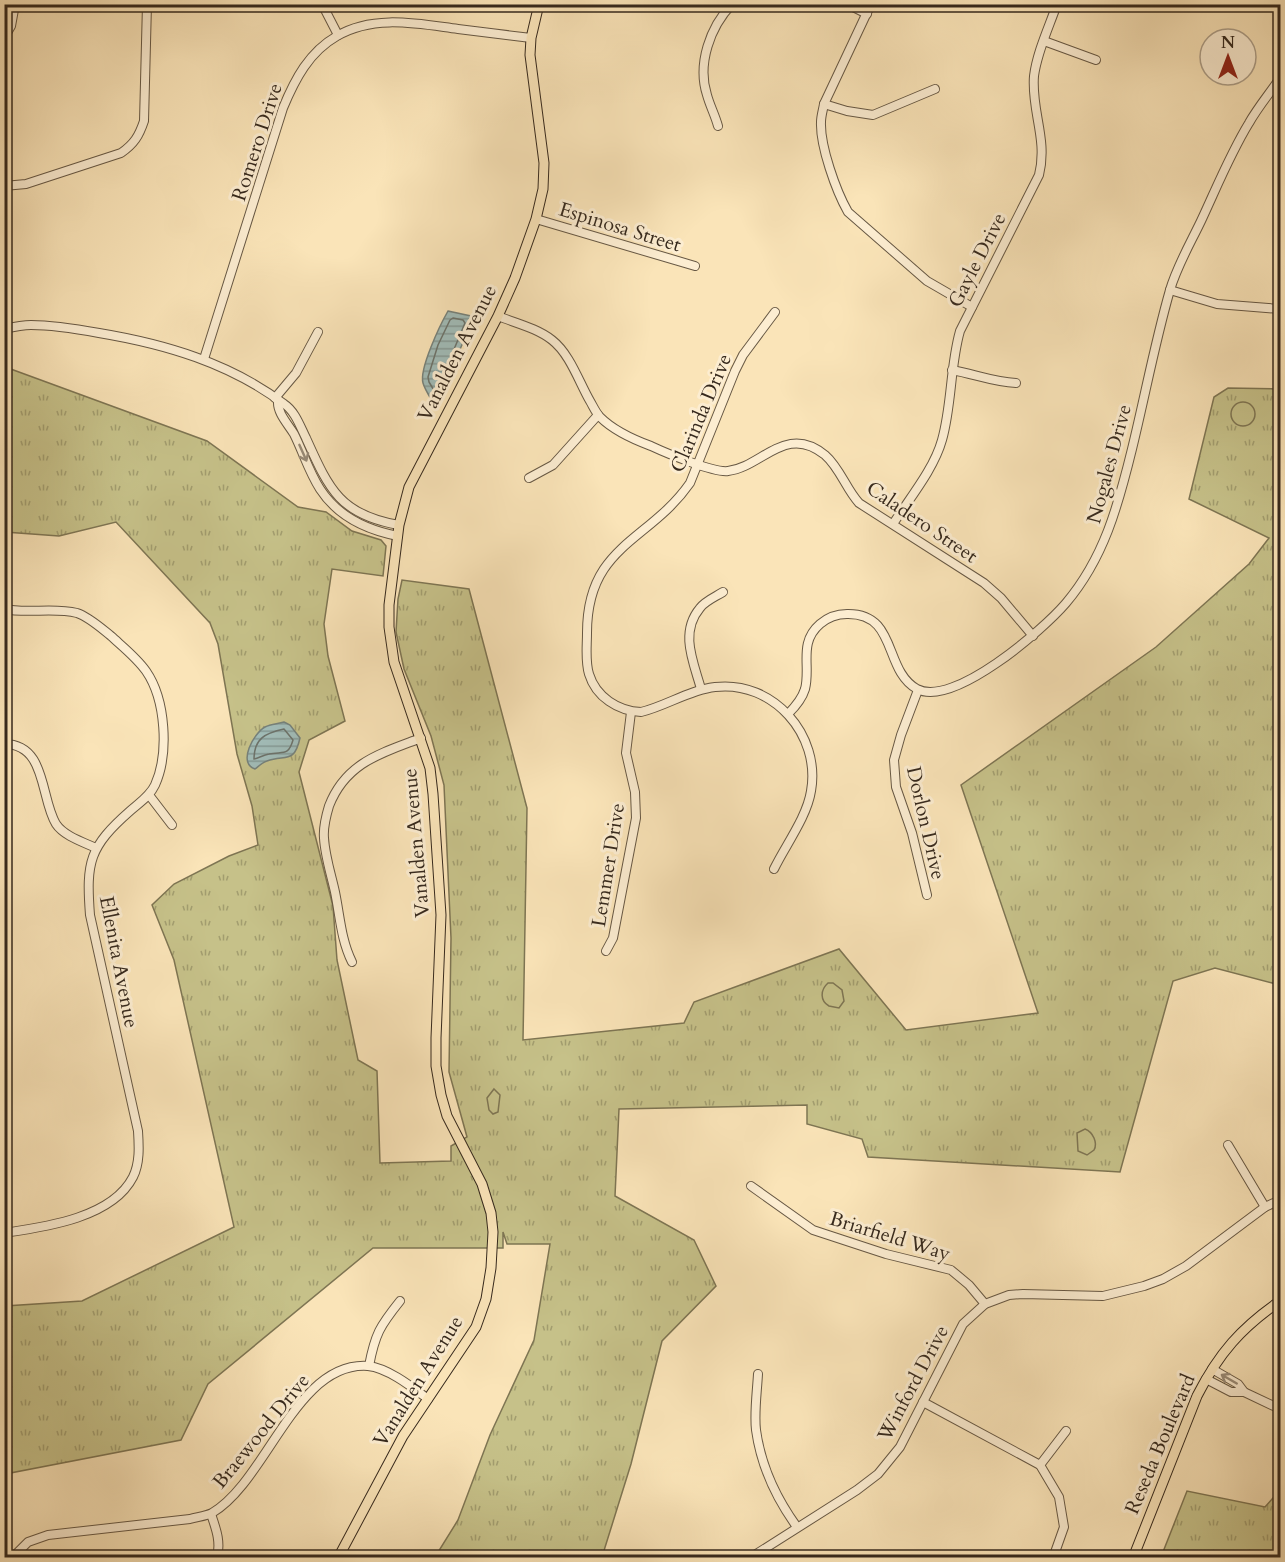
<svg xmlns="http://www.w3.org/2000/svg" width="1285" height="1562" font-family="Cardo,serif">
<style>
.grass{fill:url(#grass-tufts);stroke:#7e7553;stroke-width:1.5}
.park{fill:#c6c189;stroke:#7e7553;stroke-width:1.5}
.water{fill:url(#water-rules);stroke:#76817a;stroke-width:1.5}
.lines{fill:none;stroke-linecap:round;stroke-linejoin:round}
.shore{stroke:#6c726a;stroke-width:1.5}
.minor-casing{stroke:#675844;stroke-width:10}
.major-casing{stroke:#36291d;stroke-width:11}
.minor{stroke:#fcedd1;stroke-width:8}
.major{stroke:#fae4b8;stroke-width:9}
.oneway{stroke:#998b77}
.labels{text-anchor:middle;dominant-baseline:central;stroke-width:6;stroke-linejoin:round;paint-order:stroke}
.street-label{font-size:20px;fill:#36291d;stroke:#fcedd1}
</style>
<defs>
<pattern id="grass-tufts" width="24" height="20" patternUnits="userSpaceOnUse" patternTransform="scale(1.5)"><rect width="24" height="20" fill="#c6c189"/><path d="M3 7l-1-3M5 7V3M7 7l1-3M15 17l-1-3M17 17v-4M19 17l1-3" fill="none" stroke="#a29d6f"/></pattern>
<pattern id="water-rules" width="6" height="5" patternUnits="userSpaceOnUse" patternTransform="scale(1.5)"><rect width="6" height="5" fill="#a1bcb8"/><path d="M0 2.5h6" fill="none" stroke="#849995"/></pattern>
</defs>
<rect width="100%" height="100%" fill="#fae4b8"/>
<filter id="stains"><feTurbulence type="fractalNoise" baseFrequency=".00333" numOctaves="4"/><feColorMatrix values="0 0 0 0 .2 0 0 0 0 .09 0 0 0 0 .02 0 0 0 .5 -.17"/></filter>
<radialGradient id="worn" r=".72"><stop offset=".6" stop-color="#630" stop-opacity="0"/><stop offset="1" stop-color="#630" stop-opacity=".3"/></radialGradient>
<g class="grass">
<polygon points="8,368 207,441 298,507 326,512 352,531 381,540 386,546 383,576 332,569 324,624 328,656 345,721 309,740 299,772 333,906 337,960 358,1060 377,1071 380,1163 451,1161 451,1146 467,1137 449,1072 451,938 444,785 431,736 404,669 396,632 398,599 402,580 469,589 527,808 523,1040 684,1023 694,1002 839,949 906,1030 1038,1013 961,785 1156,647 1249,564 1269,538 1189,499 1214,397 1228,388 1280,389 1280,985 1215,968 1173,981 1120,1172 868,1157 862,1139 807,1124 807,1105 619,1109 615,1196 694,1240 716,1286 662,1341 631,1464 602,1557 435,1557 458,1520 490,1435 534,1340 550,1244 507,1244 503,1232 503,1248 373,1248 208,1384 181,1440 5,1474 5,1306 82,1301 234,1227 174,960 152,905 174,884 229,856 258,845 252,806 237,754 218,644 210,623 116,522 59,536 5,532 4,399"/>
<polygon points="1280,1490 1280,1557 1161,1557 1187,1491 1265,1507"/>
</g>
<g class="park">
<circle cx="1243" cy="414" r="12"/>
<path d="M828 983H833L842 990 844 1001 839 1008 829 1006C820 1001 820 990 828 983Z"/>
<polygon points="494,1089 500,1095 498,1112 493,1114 489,1110 487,1098"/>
<path d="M1085 1129C1093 1132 1098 1143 1094 1150L1087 1155 1078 1151 1077 1133Z"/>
</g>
<g class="water">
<path d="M448 311 471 316 473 318 447 381C447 389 445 395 437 399L438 402 434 404C430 397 425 390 423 383 419 369 440 325 448 311Z"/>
<path d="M284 722 290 725 300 738C294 765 285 754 267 761 263 762 259 766 255 769 237 763 254 733 265 727 271 724 278 724 284 722Z"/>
</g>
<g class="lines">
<g class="shore">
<polygon points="453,318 463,320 465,323 442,378 441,386 435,392 429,382 428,377 438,345 450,320"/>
<path d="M284 729 293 740C288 757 283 751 269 754 263 755 259 758 254 759 254 738 266 733 284 729Z"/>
</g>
<defs>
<g id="minor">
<polyline points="322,4 338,35"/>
<polyline points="847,4 867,14"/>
<path d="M871 4 824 104C823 110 821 116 821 122 820 146 836 191 848 212L927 281 972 307"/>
<polyline points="4,38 11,26 15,4"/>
<polyline points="1044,41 1096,60"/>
<polyline points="824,104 847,111 873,115 935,89"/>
<path d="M718 126C715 115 710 106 707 95 697 64 710 27 732 4"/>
<path d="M4 186 26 184 121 153C134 144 139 136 144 121L147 4"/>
<polyline points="536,219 695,266"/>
<polyline points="1170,290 1217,304 1280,309"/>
<path d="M498 316C515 323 537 328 552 340 570 354 579 382 590 401 593 406 596 413 600 417 614 431 632 439 651 446 666 453 714 473 728 471 762 467 786 423 825 455 840 468 846 489 859 503L984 583 1001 598 1033 636"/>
<path d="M4 329C13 327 23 325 31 325 54 325 77 329 99 333 165 344 230 363 284 404 295 411 300 426 306 438 329 489 340 515 399 525"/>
<path d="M204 359 283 108C295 79 309 52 337 36 374 14 419 24 458 29 482 32 507 35 531 38"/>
<path d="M952 370C974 374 994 382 1016 383"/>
<polyline points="275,398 296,373 318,332"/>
<path d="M278 401C277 413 288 424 294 434 303 452 309 472 320 489 338 517 367 530 398 536"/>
<polyline points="529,478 553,465 598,415"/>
<path d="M893 524C909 499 934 469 942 440 952 405 950 366 960 331L1039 175C1048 139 1031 111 1034 76 1037 52 1049 27 1057 4"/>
<path d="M4 609C28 614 53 607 77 613 89 617 101 628 111 636 123 647 137 658 146 671 166 700 169 754 155 785 150 796 139 803 130 811 89 847 86 862 90 915L138 1131C139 1146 140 1163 133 1177 112 1218 45 1227 4 1233"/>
<path d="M701 689C694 663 679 633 700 608 705 601 715 597 723 592"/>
<polyline points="918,690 901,735 894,760 896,787 912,833 927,895"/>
<path d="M788 714C795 707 802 699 805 689 811 666 798 643 820 624 827 618 837 614 847 614 898 613 883 670 917 689 953 708 1043 630 1066 603 1104 558 1118 506 1132 449 1145 396 1155 342 1170 290 1177 266 1190 244 1201 221 1216 189 1230 154 1249 123 1258 107 1270 93 1280 78"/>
<path d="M4 744C47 744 40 798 56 824 64 836 83 842 96 848"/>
<polyline points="149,795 172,825"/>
<path d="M774 869C785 846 807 817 811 791 821 735 773 680 715 687 689 690 666 706 641 712 618 711 596 697 589 674 585 661 587 647 587 633 587 545 649 542 690 483L735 371 743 355 775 312"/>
<polyline points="606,951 613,938 636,818 635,792 626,753 631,712"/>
<path d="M352 962C341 940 340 916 335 892 331 874 325 856 324 838 323 827 326 816 329 806 346 762 382 753 421 738"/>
<polyline points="1228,1145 1265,1207"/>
<polyline points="751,1186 813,1230 886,1254 951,1270 969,1285 985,1304"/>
<path d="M369 1366C375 1334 380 1326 400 1301"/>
<path d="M758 1374C757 1392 754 1413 756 1430 761 1466 776 1498 797 1527"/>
<polyline points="1206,1379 1231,1392 1244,1392 1238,1384 1212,1369"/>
<polyline points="1244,1392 1280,1409"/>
<polyline points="923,1402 1040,1465 1059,1497 1064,1527 1053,1558"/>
<polyline points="1040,1465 1066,1431"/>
<path d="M211 1514C216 1529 221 1541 217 1558"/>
<path d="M12 1558 28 1542 48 1535 190 1519C197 1517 206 1516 212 1513 267 1481 296 1361 368 1366 388 1368 412 1387 428 1399"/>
<polyline points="750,1558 857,1490 878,1474 900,1447 963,1324 985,1304 1009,1295 1023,1294 1103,1296 1144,1286 1163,1279 1186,1266 1265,1207 1280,1200"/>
</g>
<g id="major">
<polyline points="338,1558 403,1436 476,1327 486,1299 491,1268 493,1232 491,1213 482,1184 447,1116 441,1095 436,1066 436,1038 441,915 433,794 430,768 394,662 389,627 389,605 399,525 409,487 498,316 515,278 536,219 543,189 544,163 530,55 531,38 539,4"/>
<path d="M1133 1558 1197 1396C1219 1353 1241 1328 1280 1301"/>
</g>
</defs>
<use href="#minor" class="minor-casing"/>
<use href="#major" class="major-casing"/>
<use href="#minor" class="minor"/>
<use href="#major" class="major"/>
</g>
<defs><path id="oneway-shaft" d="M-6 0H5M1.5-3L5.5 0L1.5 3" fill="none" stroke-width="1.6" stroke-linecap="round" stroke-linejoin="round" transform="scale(1.5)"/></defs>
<g class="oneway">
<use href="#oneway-shaft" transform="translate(303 453) rotate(66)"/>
<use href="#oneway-shaft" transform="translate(1229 1379) rotate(-150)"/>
</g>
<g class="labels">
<g class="street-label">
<text transform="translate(257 142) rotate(-72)">Romero Drive</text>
<text transform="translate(620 227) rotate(17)">Espinosa Street</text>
<text transform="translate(977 260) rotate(-63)">Gayle Drive</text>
<text transform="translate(457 353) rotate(-63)">Vanalden Avenue</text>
<text transform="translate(701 413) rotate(-67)">Clarinda Drive</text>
<text transform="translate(1109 464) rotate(-75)">Nogales Drive</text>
<text transform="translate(922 522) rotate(34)">Caladero Street</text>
<text transform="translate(926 823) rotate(77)">Dorlon Drive</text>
<text transform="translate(416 843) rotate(-95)">Vanalden Avenue</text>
<text transform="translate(608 865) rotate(-81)">Lemmer Drive</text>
<text transform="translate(119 962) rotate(79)">Ellenita Avenue</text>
<text transform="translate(890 1236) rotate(17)">Briarfield Way</text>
<text transform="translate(418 1381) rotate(-58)">Vanalden Avenue</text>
<text transform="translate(913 1383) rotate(-62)">Winford Drive</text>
<text transform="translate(261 1431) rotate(-51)">Braewood Drive</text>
<text transform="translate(1160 1444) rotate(-67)">Reseda Boulevard</text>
</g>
</g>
<rect width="1285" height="1562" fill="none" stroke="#fae4b8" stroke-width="24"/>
<rect x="6" y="6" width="1273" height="1550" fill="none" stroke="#36291d" stroke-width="3"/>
<rect x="12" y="12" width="1261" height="1538" fill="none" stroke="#36291d" stroke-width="1.5"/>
<g transform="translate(1228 57)"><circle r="28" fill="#fcedd1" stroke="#ad9f89" stroke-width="1.5"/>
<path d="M0-4.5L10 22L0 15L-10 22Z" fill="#8f2418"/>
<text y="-9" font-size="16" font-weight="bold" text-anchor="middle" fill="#36291d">N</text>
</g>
<rect width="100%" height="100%" filter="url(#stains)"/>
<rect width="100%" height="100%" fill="url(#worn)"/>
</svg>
